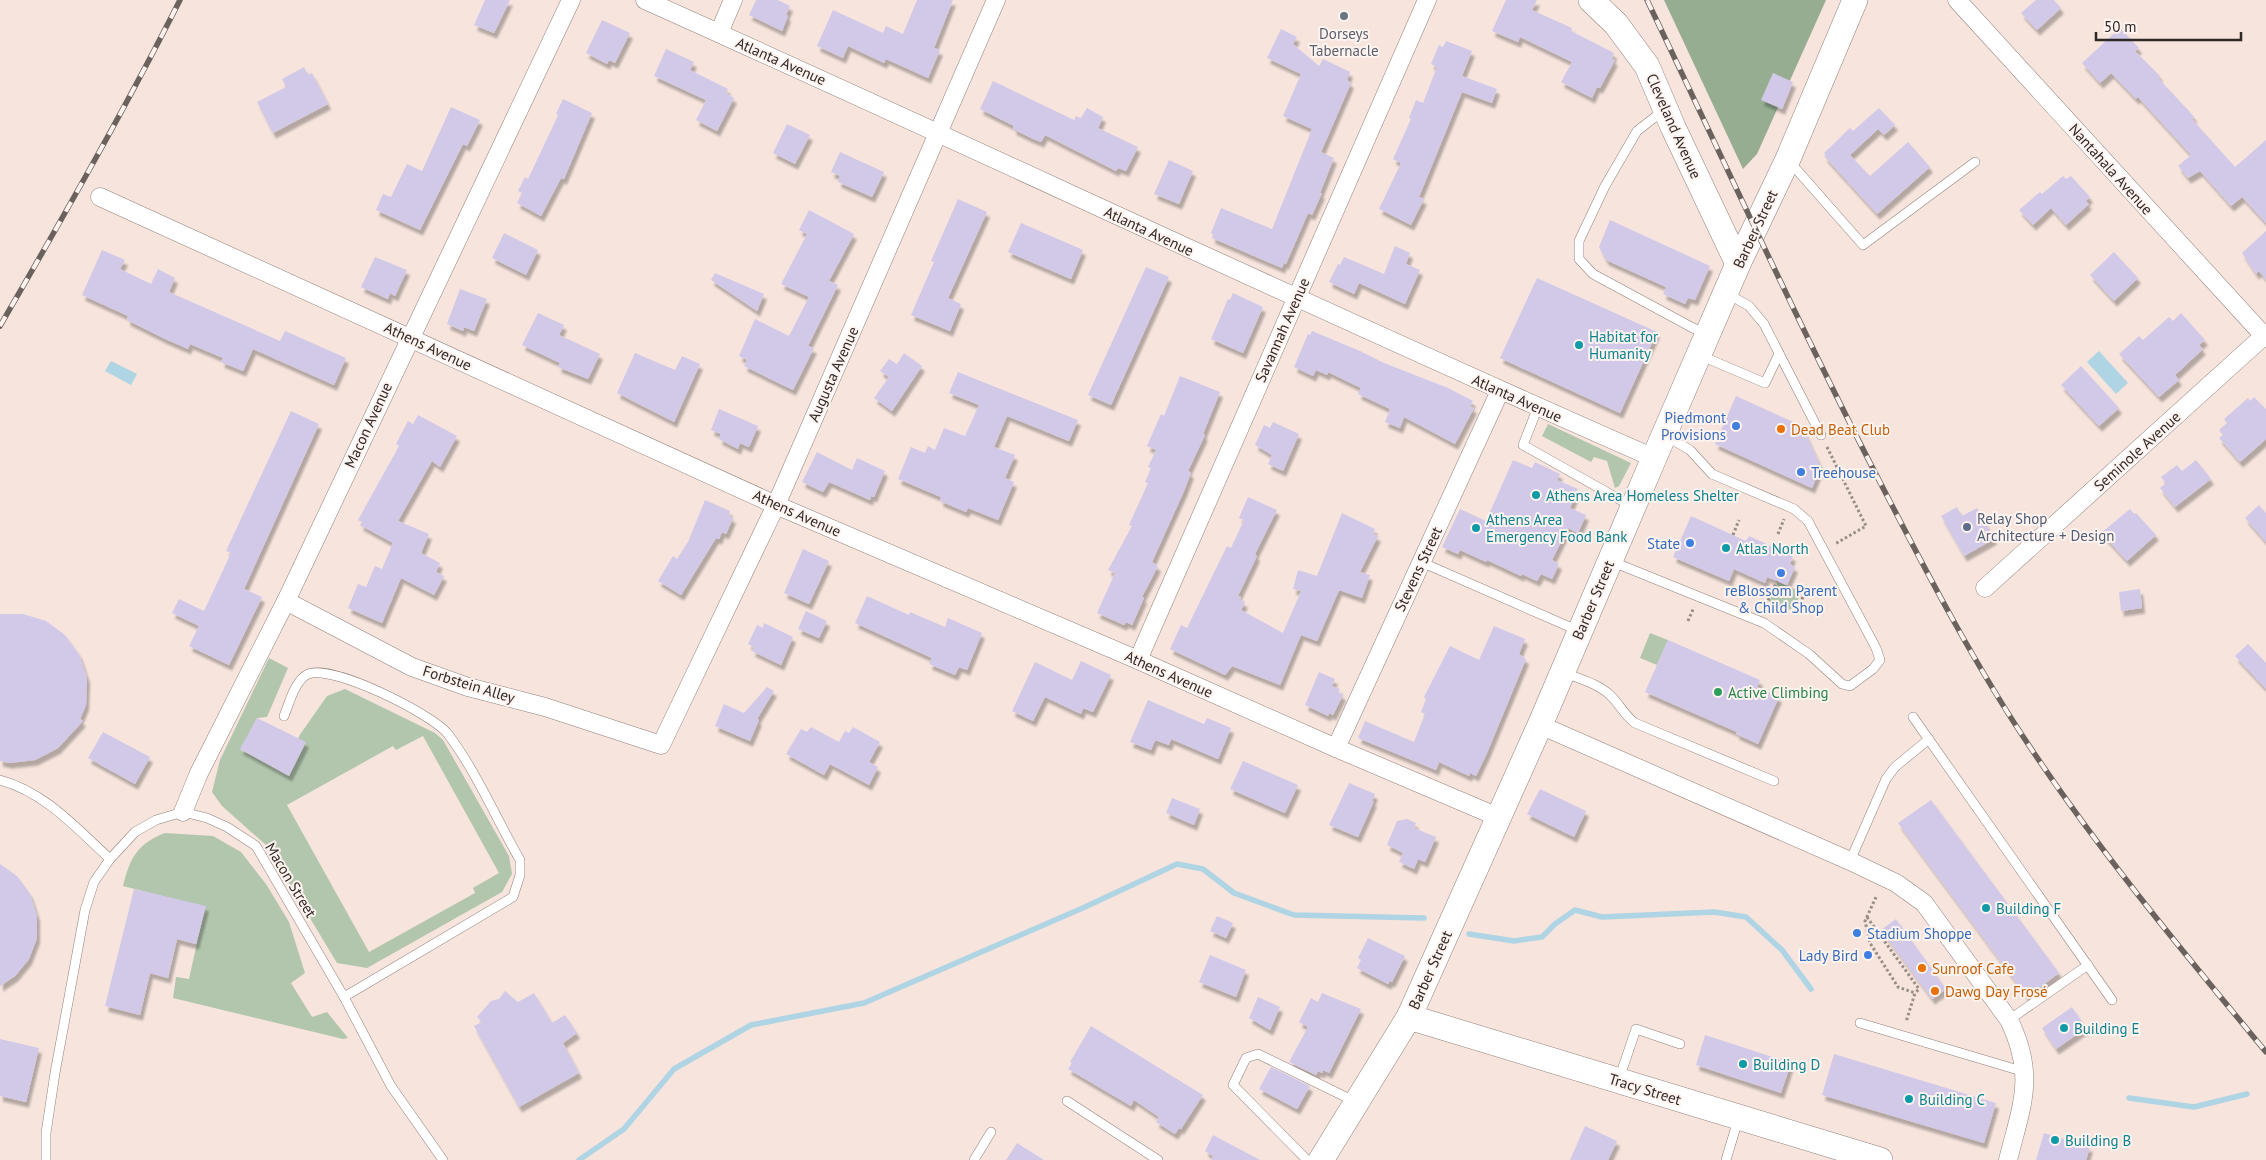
<svg xmlns="http://www.w3.org/2000/svg" width="2266" height="1160" font-family="'PT Sans',sans-serif">
<style>
.green{fill:#b2c6ae;fill-rule:evenodd}
.forest{fill:#96ad92}
.water{fill:#afd4e4}
.lines{fill:none;stroke-linecap:round;stroke-linejoin:round}
.stream{stroke:#afd4e4;stroke-width:5.5}
.building{fill:#d2c9e9;filter:url(#shadow)}
.lane-casing{stroke:#92817b;stroke-width:10}
.street-casing{stroke:#92817b;stroke-width:19}
.secondary-casing{stroke:#92817b;stroke-width:26}
.path{stroke:#988c87;stroke-width:3;stroke-dasharray:2.5 2.5;stroke-linecap:butt}
.lane{stroke:#fff;stroke-width:9}
.street{stroke:#fff;stroke-width:18}
.secondary{stroke:#fff;stroke-width:25}
.rail-casing{stroke:#6b615d;stroke-width:5.5}
.rail{stroke:#fef3ef;stroke-width:4;stroke-dasharray:11;stroke-linecap:butt}
.worship-dot{fill:#6b7280;stroke:#fef3ef;stroke-width:2}
.culture-dot{fill:#0f9aa8;stroke:#fef3ef;stroke-width:2}
.shop-dot{fill:#3f7fe0;stroke:#fef3ef;stroke-width:2}
.food-dot{fill:#e8710a;stroke:#fef3ef;stroke-width:2}
.service-dot{fill:#5c6f8a;stroke:#fef3ef;stroke-width:2}
.leisure-dot{fill:#2e9e5b;stroke:#fef3ef;stroke-width:2}
.labels{text-anchor:middle;dominant-baseline:central;stroke-width:4;stroke-linejoin:round;paint-order:stroke}
.worship-label{font-size:15px;fill:#5b616d;stroke:#fef3ef}
.street-label{font-size:15px;fill:#2f2926;stroke:#fef3ef}
.culture-label{font-size:15px;fill:#0d838f;stroke:#fef3ef;text-anchor:start}
.shop-label{font-size:15px;fill:#366cbe;stroke:#fef3ef;text-anchor:end}
.food-label{font-size:15px;fill:#c56008;stroke:#fef3ef;text-anchor:start}
.service-label{font-size:15px;fill:#4e5e75;stroke:#fef3ef;text-anchor:start}
.leisure-label{font-size:15px;fill:#27864d;stroke:#fef3ef;text-anchor:start}
</style>
<defs>
<filter id="shadow"><feDropShadow dx="3" dy="5.5" stdDeviation="1" flood-color="#0004"/></filter>
</defs>
<rect width="100%" height="100%" fill="#f6e4dd"/>
<g class="green">
<polygon points="1548,424 1631,463 1619,486 1615,488 1607,461 1594,457 1591,462 1542,436"/>
<polygon points="1778,582 1802,592 1794,607 1785,612 1769,602"/>
<polygon points="1650,633 1668,640 1657,665 1640,658"/>
<path d="M269 658 288 668 267 717 257 718 241 750 289 775 299 736 327 696 345 689 435 733 443 740 509 856 512 874 502 892 367 968 337 963 266 845 222 806 212 792 220 760ZM423 736 499 873 473 888 475 893 369 952 287 805 393 746 396 750Z"/>
<path d="M165 833 213 836 241 852 266 884 289 922 305 973 291 983 312 1017 327 1012 348 1038 343 1039 173 998 176 977 189 979 205 907 123 886C130 858 137 844 165 833Z"/>
</g>
<polygon class="forest" points="1664,0 1826,0 1757,154 1743,169"/>
<g class="water">
<polygon points="2099,351 2128,383 2116,394 2087,362"/>
<polygon points="111,361 137,374 131,385 105,371"/>
</g>
<g class="lines">
<g class="stream">
<polyline points="1469,934 1514,941 1542,937 1555,924 1575,910 1602,917 1714,912 1746,917 1782,950 1811,989"/>
<polyline points="2129,1098 2194,1107 2247,1094"/>
<polyline points="579,1160 624,1129 674,1069 751,1025 864,1003 1085,907 1177,864 1203,869 1234,893 1294,915 1424,918"/>
</g>
</g>
<g class="building">
<polygon points="485,0 510,0 494,33 474,25"/>
<polygon points="756,0 778,0 790,6 786,15 788,16 782,31 749,15"/>
<polygon points="917,0 953,0 934,48 940,50 928,78 886,59 884,63 848,46 843,58 817,46 833,10 883,33 886,26 903,34"/>
<polygon points="1506,0 1537,0 1532,10 1572,28 1571,31 1614,53 1612,59 1615,60 1600,88 1597,87 1592,98 1561,82 1572,62 1520,37 1518,42 1492,31"/>
<polygon points="2036,0 2054,0 2061,8 2037,30 2021,13"/>
<polygon points="602,20 630,33 615,63 609,60 607,64 586,53"/>
<polygon points="2120,28 2139,48 2135,51 2160,76 2158,78 2188,110 2194,117 2192,119 2235,167 2266,140 2266,223 2242,197 2231,206 2200,171 2188,178 2178,166 2191,155 2160,121 2138,97 2136,99 2111,73 2100,83 2082,63"/>
<polygon points="1281,29 1297,37 1293,44 1319,66 1323,59 1350,72 1347,80 1351,83 1321,152 1334,158 1320,193 1322,193 1312,215 1308,213 1286,264 1284,263 1282,268 1212,238 1213,234 1211,233 1221,208 1272,229 1312,129 1283,116 1301,74 1267,58"/>
<polygon points="1446,41 1472,51 1462,76 1497,89 1492,103 1462,92 1419,197 1424,199 1411,225 1379,209 1401,163 1393,159 1411,119 1409,118 1416,100 1423,103 1437,67 1431,64 1439,45 1443,47"/>
<polygon points="666,49 694,62 690,70 728,89 726,93 734,98 717,131 696,120 706,100 654,76"/>
<polygon points="304,67 308,75 312,73 328,104 273,133 257,102 286,87 282,79"/>
<polygon points="1773,73 1793,82 1782,109 1761,100"/>
<polygon points="993,81 1074,120 1076,116 1081,118 1087,108 1103,117 1098,128 1138,147 1126,171 1118,168 1116,171 1045,135 1041,142 1031,138 1013,129 1014,126 980,109"/>
<polygon points="563,99 592,113 564,179 561,178 541,216 517,203 522,193 518,191 525,177 528,179 553,126 558,115 556,114"/>
<polygon points="451,107 480,120 467,146 463,144 420,230 376,210 383,194 391,197 407,164 422,171"/>
<polygon points="1879,108 1895,125 1884,135 1878,129 1850,155 1870,176 1908,142 1930,167 1877,214 1824,156 1826,155 1824,153 1850,128 1853,131"/>
<polygon points="787,124 810,135 795,164 773,153"/>
<polygon points="840,152 884,172 872,197 838,182 840,176 831,172"/>
<polygon points="1169,160 1193,171 1179,204 1154,194"/>
<polygon points="2063,176 2066,179 2071,176 2090,197 2086,201 2089,204 2066,225 2051,208 2033,225 2019,210 2040,192 2042,194"/>
<polygon points="958,199 987,212 948,298 961,304 950,331 911,315 934,262 931,261"/>
<polygon points="809,210 854,234 829,281 838,285 808,346 814,348 793,390 744,366 747,360 739,356 755,319 789,336 809,297 781,284 807,234 799,230"/>
<polygon points="1610,220 1710,266 1695,300 1688,298 1685,304 1663,294 1666,287 1606,260 1599,247"/>
<polygon points="1021,223 1083,250 1071,279 1008,252"/>
<polygon points="2266,231 2266,280 2259,271 2256,274 2242,253"/>
<polygon points="504,233 538,250 526,275 492,258"/>
<polygon points="1395,246 1410,253 1406,264 1420,270 1405,304 1359,283 1354,294 1329,282 1338,264 1340,265 1344,257 1384,274"/>
<polygon points="102,250 125,260 120,269 151,284 158,269 175,278 169,292 280,341 285,331 346,358 334,385 253,349 243,371 221,362 223,358 190,344 188,349 165,339 127,320 128,316 82,295"/>
<polygon points="2114,252 2138,278 2114,301 2090,275"/>
<polygon points="375,257 407,270 395,296 390,293 388,299 361,287"/>
<polygon points="1146,267 1169,277 1111,405 1088,395"/>
<polygon points="715,273 764,294 757,311 711,280"/>
<polygon points="1537,278 1657,332 1620,413 1500,358"/>
<polygon points="460,289 487,299 474,331 464,327 463,331 447,324"/>
<polygon points="1233,293 1263,307 1243,353 1211,339 1228,299 1230,300"/>
<polygon points="538,313 564,325 559,335 600,354 588,379 558,367 560,363 522,345"/>
<polygon points="2181,313 2205,340 2199,345 2203,349 2175,375 2179,380 2159,397 2119,354 2139,336 2143,340 2169,317 2173,321"/>
<polygon points="1312,331 1360,351 1384,363 1448,388 1473,401 1470,406 1474,408 1455,444 1404,417 1400,428 1385,422 1390,409 1358,394 1361,388 1328,372 1327,375 1316,370 1313,376 1294,367 1308,334 1310,335"/>
<polygon points="635,353 675,370 682,356 700,364 674,422 617,393"/>
<polygon points="904,353 922,366 892,411 874,398 889,377 880,371 889,359 897,364"/>
<polygon points="2081,366 2119,408 2099,426 2061,385"/>
<polygon points="958,372 1078,420 1069,441 1007,416 994,447 1015,455 1005,478 1014,482 998,520 968,508 966,512 940,501 941,497 898,479 911,447 925,453 928,446 935,450 944,428 965,436 979,405 949,393"/>
<polygon points="1180,376 1220,392 1203,434 1205,435 1188,471 1191,473 1184,491 1152,562 1158,566 1142,597 1144,598 1132,625 1126,622 1124,625 1097,613 1115,573 1108,570 1132,526 1129,525 1148,483 1145,482 1151,468 1148,467 1156,450 1147,446 1161,414 1164,416"/>
<polygon points="1736,396 1802,426 1821,467 1812,488 1715,444"/>
<polygon points="2254,397 2266,409 2266,439 2240,462 2219,438 2223,435 2219,430 2227,423 2224,419 2248,398 2250,401"/>
<polygon points="719,409 758,426 749,447 740,443 738,449 719,439 721,434 711,430"/>
<polygon points="291,411 319,424 244,589 262,597 229,665 189,646 199,626 172,613 179,599 204,611 231,553 226,551"/>
<polygon points="418,415 457,436 440,467 432,461 398,521 429,534 421,553 440,563 436,572 444,576 434,595 401,578 382,623 348,608 358,584 366,587 375,566 382,569 393,543 360,525 362,522 358,520 399,446 396,444 408,421 413,424"/>
<polygon points="1273,422 1299,434 1283,471 1268,464 1272,455 1255,445 1264,425 1270,428"/>
<polygon points="817,452 852,470 857,458 885,471 874,497 871,496 870,500 829,482 823,492 802,482"/>
<polygon points="1513,460 1532,468 1535,462 1560,474 1557,480 1578,489 1570,508 1586,515 1578,533 1568,528 1552,560 1559,564 1552,579 1541,574 1537,581 1522,574 1521,576 1487,560 1486,562 1460,550 1458,554 1442,547 1460,509 1486,521"/>
<polygon points="2196,460 2211,479 2175,507 2160,488 2166,483 2161,477 2177,465 2182,471"/>
<polygon points="1248,497 1277,510 1255,554 1257,556 1238,596 1241,597 1240,600 1245,602 1241,610 1283,633 1301,591 1293,589 1298,570 1317,576 1342,513 1375,529 1373,534 1378,536 1360,572 1370,575 1362,598 1339,590 1317,641 1301,635 1280,685 1232,666 1225,675 1170,649 1181,625 1187,628 1227,546 1231,548 1244,520 1239,518"/>
<polygon points="705,500 730,511 729,516 733,518 726,534 722,532 719,539 716,538 681,595 658,581 673,556 677,559 688,542"/>
<polygon points="2259,505 2266,513 2266,542 2245,518"/>
<polygon points="1957,507 1962,516 1977,508 1994,539 1964,556 1941,516"/>
<polygon points="2130,509 2134,514 2136,513 2156,535 2127,561 2101,533"/>
<polygon points="1691,516 1746,541 1749,536 1793,556 1790,564 1795,567 1787,585 1767,577 1765,583 1734,569 1729,581 1673,557"/>
<polygon points="803,549 829,561 809,604 784,593"/>
<polygon points="2140,589 2142,608 2121,611 2119,592"/>
<polygon points="867,596 909,615 910,612 945,627 948,618 982,633 967,670 959,667 955,675 929,664 932,658 855,623"/>
<polygon points="806,611 827,621 819,638 798,629"/>
<polygon points="0,614 23,614 46,621 65,635 79,654 87,678 86,705 80,719 83,721 58,748 35,760 9,763 0,761"/>
<polygon points="764,623 793,637 781,665 752,651 754,647 748,644 757,625 763,628"/>
<polygon points="1494,626 1525,639 1519,654 1526,659 1487,753 1476,776 1470,773 1469,776 1439,762 1436,770 1358,738 1365,721 1414,742 1425,714 1421,712 1426,699 1424,697 1450,646 1479,660"/>
<polygon points="1668,640 1760,680 1757,687 1779,697 1758,744 1736,734 1737,732 1645,692"/>
<polygon points="2248,644 2266,663 2266,689 2235,656"/>
<polygon points="1081,661 1111,675 1093,712 1083,708 1081,714 1045,697 1033,721 1012,711 1035,662 1072,680"/>
<polygon points="1319,672 1335,679 1332,686 1340,689 1338,692 1343,695 1333,715 1329,713 1328,716 1305,705"/>
<polygon points="767,687 774,691 757,719 759,720 750,741 715,726 724,704 744,713"/>
<polygon points="1148,700 1204,724 1207,718 1231,728 1218,759 1171,739 1169,745 1155,740 1151,750 1130,742"/>
<polygon points="257,718 306,742 289,776 240,749"/>
<polygon points="811,727 839,742 845,731 849,733 853,727 880,742 869,762 878,767 869,785 830,764 824,775 786,754 801,729 807,732"/>
<polygon points="103,732 150,757 135,784 88,758"/>
<polygon points="1243,761 1298,785 1285,813 1230,789"/>
<polygon points="1349,783 1375,794 1372,801 1374,801 1358,837 1329,825"/>
<polygon points="1540,789 1586,811 1574,837 1527,814"/>
<polygon points="1172,798 1200,809 1194,825 1166,813"/>
<polygon points="1931,800 2059,973 2027,997 1898,823"/>
<polygon points="1407,819 1416,823 1414,828 1436,837 1425,862 1418,859 1414,869 1399,862 1403,853 1387,845 1397,821"/>
<polygon points="0,864 17,876 30,894 37,916 37,938 29,959 15,976 0,986"/>
<polygon points="134,889 206,906 196,944 177,939 168,978 150,973 140,1015 105,1006"/>
<polygon points="1217,916 1233,923 1226,938 1210,931"/>
<polygon points="1896,919 1946,989 1932,999 1881,930"/>
<polygon points="1368,938 1405,956 1392,982 1390,981 1388,984 1357,968 1361,960 1358,958"/>
<polygon points="1210,955 1246,970 1236,997 1199,982"/>
<polygon points="505,991 518,1002 534,993 552,1023 565,1015 577,1033 563,1043 579,1073 519,1107 474,1026 482,1022 477,1017 491,1001 499,999"/>
<polygon points="1322,993 1361,1009 1329,1073 1323,1070 1322,1073 1318,1071 1316,1075 1289,1062 1308,1027 1299,1022 1311,998 1318,1002"/>
<polygon points="1258,997 1280,1007 1270,1030 1249,1018"/>
<polygon points="2072,1007 2086,1028 2056,1049 2042,1028"/>
<polygon points="1091,1026 1203,1095 1181,1129 1179,1128 1175,1134 1156,1122 1159,1117 1134,1100 1131,1106 1068,1069 1072,1063 1070,1062"/>
<polygon points="1705,1035 1791,1063 1781,1093 1696,1065"/>
<polygon points="0,1039 39,1048 26,1102 0,1096"/>
<polygon points="1834,1054 1996,1103 1984,1143 1822,1095"/>
<polygon points="1271,1067 1310,1086 1297,1109 1259,1089"/>
<polygon points="1585,1126 1617,1141 1608,1160 1570,1160"/>
<polygon points="2044,1133 2090,1147 2086,1160 2036,1160"/>
<polygon points="1213,1135 1260,1160 1211,1160 1213,1156 1205,1151"/>
<polygon points="1017,1143 1044,1160 1006,1160"/>
</g>
<g class="lines">
<defs>
<g id="lane">
<polyline points="1664,110 1637,131 1605,186 1579,241 1579,259 1593,274 1693,328 1706,333"/>
<polyline points="1789,161 1863,245 1975,162"/>
<polyline points="1726,293 1749,306 1764,324 1821,435"/>
<polyline points="1699,355 1765,383 1779,354"/>
<polyline points="1538,407 1523,445 1633,507"/>
<polyline points="1421,562 1579,631"/>
<polyline points="1613,562 1764,623 1809,654 1842,684 1850,686 1873,669 1880,660 1876,648 1808,521 1794,509 1712,474 1690,450 1664,435"/>
<path d="M1565 673C1580 679 1599 684 1611 696 1620 705 1625 716 1635 723L1774 781"/>
<path d="M284 716C289 704 295 680 308 674 333 664 432 714 448 734 477 773 496 818 520 860V875L513 897 344 997"/>
<polyline points="1913,717 2112,1000"/>
<path d="M0 780C45 792 77 829 110 859"/>
<polyline points="1850,861 1886,779 1895,767 1929,739"/>
<polyline points="2009,1020 2088,965"/>
<polyline points="1860,1023 2025,1072"/>
<polyline points="1619,1079 1636,1029 1680,1044"/>
<polyline points="1067,1101 1158,1160"/>
<polyline points="46,1160 46,1133 55,1073 85,910 94,882 110,859 135,832 156,820 183,812 207,818 227,827 256,846 344,997 391,1086 443,1160"/>
<polyline points="974,1160 991,1132"/>
<polyline points="1307,1160 1233,1085 1246,1058 1258,1054 1356,1102"/>
<polyline points="1726,1160 1738,1120"/>
</g>
<g id="street">
<path d="M645 0C982 151 1316 310 1654 458"/>
<polyline points="1957,0 2266,338"/>
<polyline points="719,33 733,0"/>
<polyline points="100,197 776,505 1138,660 1336,748 1498,817"/>
<polyline points="1985,588 2266,334"/>
<polyline points="286,601 412,667 468,687 545,707 661,745 776,505 996,0"/>
<polyline points="1138,660 1427,0"/>
<path d="M1540 725 1850 861 1896 883 1924 903 2009 1020C2036 1076 2022 1104 2008 1160"/>
<polyline points="1336,748 1500,391"/>
<polyline points="183,812 199,773 286,601 571,0"/>
</g>
<g id="secondary">
<polyline points="1591,0 1616,24 1647,66 1673,127 1738,264"/>
<polyline points="1409,1017 1880,1160"/>
<polyline points="1321,1160 1409,1017 1540,725 1654,458 1738,264 1788,159 1855,0"/>
</g>
</defs>
<use href="#lane" class="lane-casing"/>
<use href="#street" class="street-casing"/>
<use href="#secondary" class="secondary-casing"/>
<g class="path">
<polyline points="1827,447 1866,526 1835,544"/>
<polyline points="1778,534 1784,519"/>
<polyline points="1733,535 1739,520"/>
<polyline points="1766,605 1777,581"/>
<polyline points="1797,608 1804,595"/>
<polyline points="1688,621 1694,607"/>
<polyline points="1876,897 1865,921 1870,943 1898,987 1915,993 1906,1022"/>
<polyline points="1867,917 1919,989 1915,993"/>
</g>
<use href="#lane" class="lane"/>
<use href="#street" class="street"/>
<use href="#secondary" class="secondary"/>
<defs>
<g id="rail">
<path d="M1647 0C1725 163 1800 328 1883 488 1929 577 1976 667 2032 750 2103 856 2185 954 2266 1052"/>
<path d="M0 326C62 219 124 111 180 0"/>
</g>
</defs>
<use href="#rail" class="rail-casing"/>
<use href="#rail" class="rail"/>
</g>
<circle class="worship-dot" cx="1344" cy="16" r="5"/>
<g class="culture-dot">
<circle cx="1579" cy="345" r="5"/>
<circle cx="1536" cy="495" r="5"/>
<circle cx="1476" cy="528" r="5"/>
<circle cx="1726" cy="548" r="5"/>
<circle cx="1986" cy="908" r="5"/>
<circle cx="2064" cy="1028" r="5"/>
<circle cx="1743" cy="1064" r="5"/>
<circle cx="1909" cy="1099" r="5"/>
<circle cx="2055" cy="1140" r="5"/>
</g>
<g class="shop-dot">
<circle cx="1736" cy="426" r="5"/>
<circle cx="1801" cy="472" r="5"/>
<circle cx="1690" cy="543" r="5"/>
<circle cx="1781" cy="573" r="5"/>
<circle cx="1857" cy="933" r="5"/>
<circle cx="1868" cy="955" r="5"/>
</g>
<g class="food-dot">
<circle cx="1781" cy="429" r="5"/>
<circle cx="1922" cy="968" r="5"/>
<circle cx="1935" cy="991" r="5"/>
</g>
<circle class="service-dot" cx="1967" cy="527" r="5"/>
<circle class="leisure-dot" cx="1718" cy="692" r="5"/>
<g class="labels">
<g class="worship-label">
<text x="1344" y="33">Dorseys<tspan x="1344" dy="17">Tabernacle</tspan></text>
</g>
<g class="street-label">
<text transform="translate(781 61) rotate(24)">Atlanta Avenue</text>
<text transform="translate(1674 126) rotate(66)">Cleveland Avenue</text>
<text transform="translate(2111 169) rotate(48)">Nantahala Avenue</text>
<text transform="translate(1755 229) rotate(-65)">Barber Street</text>
<text transform="translate(1149 231) rotate(25)">Atlanta Avenue</text>
<text transform="translate(1282 330) rotate(-66)">Savannah Avenue</text>
<text transform="translate(428 346) rotate(25)">Athens Avenue</text>
<text transform="translate(833 374) rotate(-66)">Augusta Avenue</text>
<text transform="translate(1517 398) rotate(24)">Atlanta Avenue</text>
<text transform="translate(368 425) rotate(-65)">Macon Avenue</text>
<text transform="translate(2137 451) rotate(-42)">Seminole Avenue</text>
<text transform="translate(797 513) rotate(24)">Athens Avenue</text>
<text transform="translate(1418 569) rotate(-65)">Stevens Street</text>
<text transform="translate(1593 600) rotate(-67)">Barber Street</text>
<text transform="translate(1169 674) rotate(24)">Athens Avenue</text>
<text transform="translate(469 684) rotate(17)">Forbstein Alley</text>
<text transform="translate(291 880) rotate(59)">Macon Street</text>
<text transform="translate(1430 970) rotate(-66)">Barber Street</text>
<text transform="translate(1645 1089) rotate(17)">Tracy Street</text>
</g>
<g class="culture-label">
<text x="1589" y="336">Habitat for<tspan x="1589" dy="17">Humanity</tspan></text>
<text x="1546" y="495">Athens Area Homeless Shelter</text>
<text x="1486" y="519">Athens Area<tspan x="1486" dy="17">Emergency Food Bank</tspan></text>
<text x="1736" y="548">Atlas North</text>
<text x="1996" y="908">Building F</text>
<text x="2074" y="1028">Building E</text>
<text x="1753" y="1064">Building D</text>
<text x="1919" y="1099">Building C</text>
<text x="2065" y="1140">Building B</text>
</g>
<g class="shop-label">
<text x="1726" y="417">Piedmont<tspan x="1726" dy="17">Provisions</tspan></text>
<text x="1811" y="472" text-anchor="start">Treehouse</text>
<text x="1680" y="543">State</text>
<text x="1781" y="590" text-anchor="middle">reBlossom Parent<tspan x="1781" dy="17">&amp; Child Shop</tspan></text>
<text x="1867" y="933" text-anchor="start">Stadium Shoppe</text>
<text x="1858" y="955">Lady Bird</text>
</g>
<g class="food-label">
<text x="1791" y="429">Dead Beat Club</text>
<text x="1932" y="968">Sunroof Cafe</text>
<text x="1945" y="991">Dawg Day Frosé</text>
</g>
<g class="service-label">
<text x="1977" y="518">Relay Shop<tspan x="1977" dy="17">Architecture + Design</tspan></text>
</g>
<g class="leisure-label">
<text x="1728" y="692">Active Climbing</text>
</g>
</g>
<path d="M2096 32v8h145v-8" fill="none" stroke="#2f2926" stroke-width="2.5"/>
<text x="2104" y="32" font-size="15" fill="#2f2926" stroke="#fef3ef" stroke-width="4" paint-order="stroke">50 m</text>
</svg>
